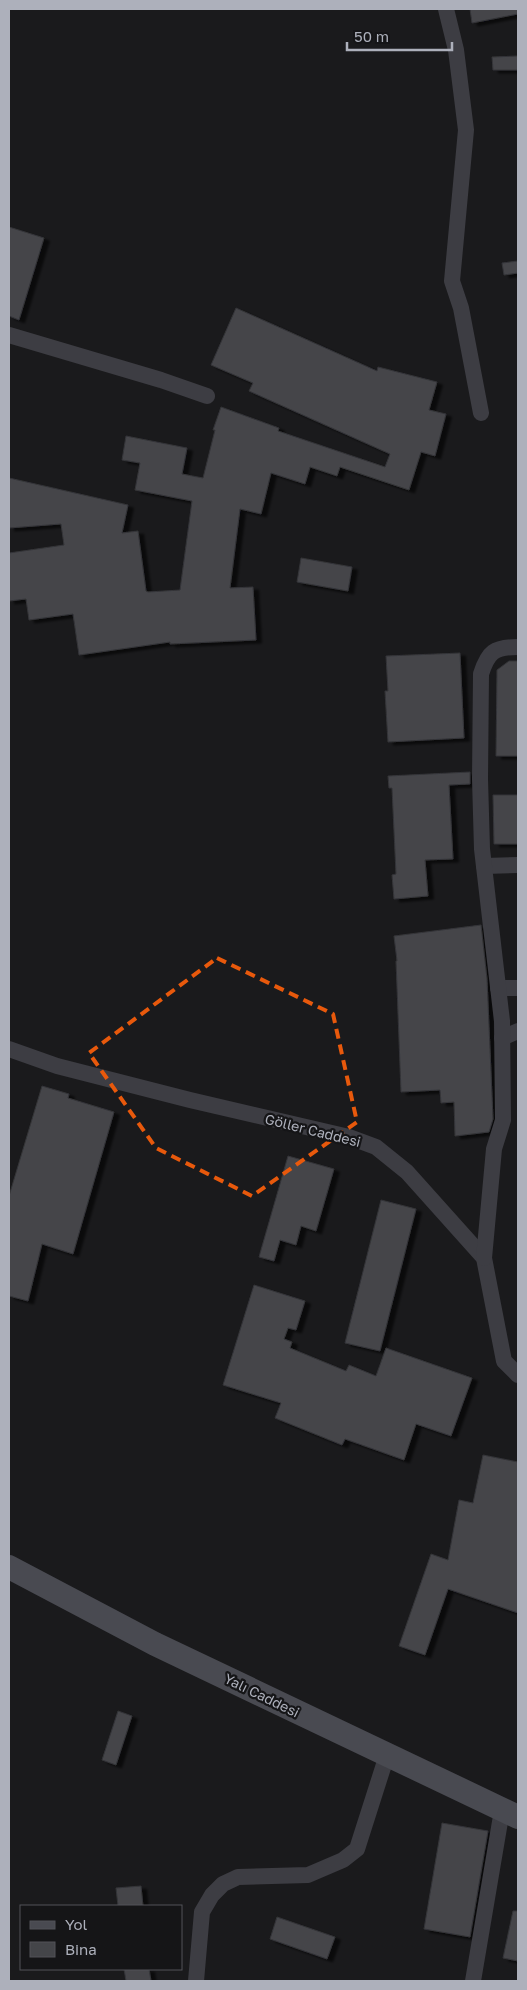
<svg xmlns="http://www.w3.org/2000/svg" width="527" height="1990" font-family="'Golos Text',sans-serif">
<style>
.building{fill:#444549;stroke:#343438;filter:url(#shadow)}
.lines{fill:none;stroke-linecap:round;stroke-linejoin:round}
.street{stroke:#3d3d43;stroke-width:16}
.secondary{stroke:#494a51;stroke-width:24}
.marked{fill:none;stroke:#e8590c;stroke-width:4;stroke-dasharray:10 6;stroke-linejoin:round}
.labels{text-anchor:middle;dominant-baseline:central;stroke-width:4.5;stroke-linejoin:round;paint-order:stroke}
.street-label{font-size:14px;fill:#adb0bb;stroke:#151517}
</style>
<defs>
<filter id="shadow"><feDropShadow dx="5.5" dy="3" stdDeviation="1" flood-color="#0009"/></filter>
</defs>
<rect width="100%" height="100%" fill="#1a1a1c"/>
<g class="building">
<polygon points="470,9 518,9 518,14 472,23"/>
<polygon points="518,56 518,70 493,70 492,57"/>
<polygon points="9,227 44,238 19,320 9,316"/>
<polygon points="518,261 518,273 504,275 502,263"/>
<polygon points="236,308 377,371 378,367 437,382 429,410 446,414 435,456 421,452 409,490 340,467 337,476 310,467 305,484 271,473 261,514 240,509 230,588 253,587 256,640 170,644 170,642 79,655 73,614 29,620 26,599 9,601 9,553 64,545 61,524 9,528 9,478 128,505 122,533 138,531 146,591 148,592 180,590 192,501 135,490 140,463 122,460 126,436 187,448 182,474 203,478 215,430 213,430 221,407 279,428 278,431 385,467 390,454 249,391 253,383 211,365"/>
<polygon points="301,558 352,567 348,591 297,582"/>
<polygon points="460,653 464,738 388,742 385,691 388,691 386,656"/>
<polygon points="509,661 518,661 518,756 496,756 497,670"/>
<polygon points="470,772 470,784 449,785 453,859 425,860 428,896 394,899 392,875 396,874 392,788 389,788 388,776"/>
<polygon points="493,795 518,795 518,844 494,844"/>
<polygon points="481,925 487,979 493,1119 489,1132 455,1136 454,1102 441,1103 440,1090 401,1092 396,961 397,961 394,936"/>
<polygon points="42,1086 69,1094 68,1098 114,1112 73,1254 42,1244 28,1301 9,1296 9,1196"/>
<polygon points="288,1156 334,1169 316,1231 301,1226 296,1245 280,1240 274,1261 259,1257"/>
<polygon points="381,1200 416,1209 380,1351 345,1343"/>
<polygon points="254,1285 305,1301 296,1330 288,1328 284,1339 292,1342 290,1348 346,1371 349,1365 376,1376 386,1348 472,1378 451,1436 416,1424 404,1460 345,1439 342,1445 275,1418 281,1403 223,1385"/>
<polygon points="483,1455 518,1462 518,1613 448,1589 425,1655 399,1646 431,1554 448,1560 459,1500 473,1503"/>
<polygon points="118,1711 132,1716 116,1765 102,1760"/>
<polygon points="442,1823 488,1831 470,1937 424,1929"/>
<polygon points="141,1886 143,1906 118,1906 116,1888"/>
<polygon points="513,1911 518,1911 518,1961 503,1958"/>
<polygon points="277,1917 335,1937 327,1959 270,1939"/>
<polygon points="124,1969 149,1969 151,1981 126,1981"/>
</g>
<g class="lines">
<g class="street">
<polyline points="446,9 456,50 466,130 452,281 461,308 481,413"/>
<polyline points="9,335 161,380 207,396"/>
<polyline points="484,866 518,865"/>
<polyline points="498,988 518,988"/>
<polyline points="502,1038 518,1031"/>
<polyline points="9,1049 57,1066 190,1100 349,1137 376,1147 407,1172 484,1258 504,1361 518,1375"/>
<path d="M484 1258 494 1149 503 1120 502 1021 482 849 480 779 481 674C488 652 494 647 518 647"/>
<polyline points="196,1981 202,1912 212,1895 223,1884 238,1877 308,1875 343,1860 357,1849 387,1755"/>
<polyline points="473,1981 502,1810"/>
</g>
<polyline class="secondary" points="9,1567 155,1644 518,1817"/>
</g>
<path class="marked" d="M217 958 333 1014 357 1122 252 1196 156 1148 89 1053Z"/>
<g class="labels">
<g class="street-label">
<text transform="translate(313 1130) rotate(14)">Göller Caddesi</text>
<text transform="translate(262 1695) rotate(26)">Yalı Caddesi</text>
</g>
</g>
<rect width="527" height="1990" fill="none" stroke="#adb0bb" stroke-width="20"/>
<rect x="20" y="1905" width="162" height="65" fill="#151517" stroke="#525359"/>
<rect x="30" y="1921" width="25" height="8" fill="#494a51" stroke="#525359"/>
<text x="65" y="1930" font-size="15" fill="#adb0bb">Yol</text>
<rect x="30" y="1942" width="25" height="15" fill="#444549" stroke="#525359"/>
<text x="65" y="1955" font-size="15" fill="#adb0bb">Bina</text>
<path d="M347 42v8h105v-8" fill="none" stroke="#adb0bb" stroke-width="2.5"/>
<text x="354" y="42" font-size="15" fill="#adb0bb" stroke="#151517" stroke-width="4" paint-order="stroke">50 m</text>
</svg>
